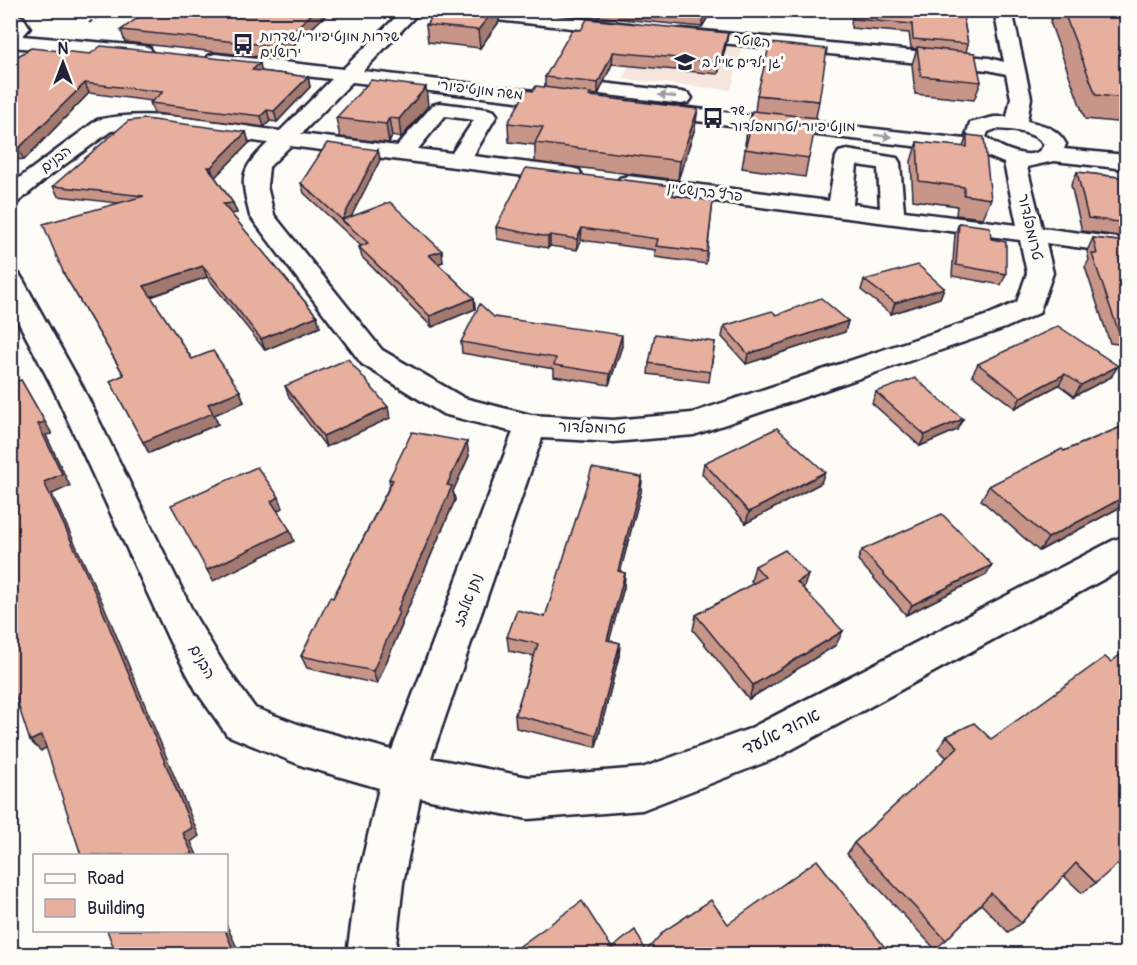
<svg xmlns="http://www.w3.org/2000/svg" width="1137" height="965" font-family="Pangolin,'Playpen Sans Hebrew',sans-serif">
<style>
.built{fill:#f6e5dc}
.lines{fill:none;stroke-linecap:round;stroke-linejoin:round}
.minor-casing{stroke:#22223b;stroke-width:5}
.major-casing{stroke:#22223b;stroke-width:5}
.path{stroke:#22223b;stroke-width:2;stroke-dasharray:4 3;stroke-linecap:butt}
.minor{fill:#fdfcf7;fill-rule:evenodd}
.major{fill:#fdfcf7;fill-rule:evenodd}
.wall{fill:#c79688;stroke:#22223b;stroke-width:1.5}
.shaded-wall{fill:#a27a6f;stroke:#22223b;stroke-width:1.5}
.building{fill:#e7af9e;stroke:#22223b;stroke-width:1.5}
.oneway{fill:#9a9aa2}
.labels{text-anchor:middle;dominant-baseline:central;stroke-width:6;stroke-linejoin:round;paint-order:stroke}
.far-poi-label{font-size:14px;fill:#22223b;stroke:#fdfcf7;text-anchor:start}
.far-street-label{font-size:14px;fill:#22223b;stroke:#fdfcf7}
.street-label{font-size:15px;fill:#22223b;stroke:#fdfcf7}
.near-street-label{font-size:18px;fill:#22223b;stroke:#fdfcf7}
</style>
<rect width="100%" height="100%" fill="#fdfcf7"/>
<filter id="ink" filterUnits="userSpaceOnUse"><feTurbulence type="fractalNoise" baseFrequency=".0167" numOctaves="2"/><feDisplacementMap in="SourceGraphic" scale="12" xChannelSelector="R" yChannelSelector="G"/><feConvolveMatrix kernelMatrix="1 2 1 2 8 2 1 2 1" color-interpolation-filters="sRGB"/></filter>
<g filter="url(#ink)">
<polygon class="built" points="642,35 743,44 731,90 623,79"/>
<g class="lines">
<defs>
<g id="minor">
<path d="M403 10H421L363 71 569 95 576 97 579 101 576 105 569 107 352 82 301 134 397 146 433 105 440 103 487 109 494 111 497 115 473 156 571 168 579 170 582 175 579 180 571 182 290 146 269 167 267 186 274 215 382 350 464 398 531 415 613 420 692 413 985 316 1017 302 1027 273 1020 240 628 190 620 188 616 183 620 178 628 176 829 201 836 157 839 152 847 150 897 158 900 163 904 211 1017 225 1004 163 982 154 653 116 646 114 643 110 646 106 653 104 965 139 970 123 994 117H1007L1011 98 1006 74 988 70 682 39 676 38 673 34 676 30 682 29 989 58 1004 62 994 10H1012L1031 98 1027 121C1044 125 1057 128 1066 144L1064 149 1126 155V169L1054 161 1027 167 1042 228 1126 239V254L1046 243 1053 273 1039 313 1005 328 694 435 613 442 542 438 431 758 528 777 642 768 749 729 1114 540 1126 536V567L776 758 642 810 528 819 420 798 403 883 395 954H347L357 883 379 788 303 766 227 735 197 692 170 642 53 388 10 306V272L19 274 23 280 83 388 196 618 225 666 255 708 303 726 392 750 513 432 443 414 362 364 250 216C241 177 238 172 268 143L149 127 111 131 49 176 18 202 10 204V185L97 120C154 107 223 124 280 131L332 79 215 66 208 64 205 60 208 56 215 54 343 69ZM445 116 474 120 452 153 418 149ZM996 129C1011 130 1034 131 1044 144 1036 166 998 147 986 137L988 132ZM857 165 878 168 880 208 853 204Z"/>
<polygon points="442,10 504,10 628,24 634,25 637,29 634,33 628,34 450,15"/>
<polygon points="10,35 143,46 150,48 152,52 150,56 143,58 10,47"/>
<polygon points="557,78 682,92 689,94 692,98 689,102 682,104 550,88 547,84 550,80"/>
</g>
<polygon id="major" points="10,13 23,17 30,28 17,42 10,43"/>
</defs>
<use href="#minor" class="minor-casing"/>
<use href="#major" class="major-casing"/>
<polyline class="path" points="89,23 100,15 112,16"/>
<use href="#minor" class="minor"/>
<use href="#major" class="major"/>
</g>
<g class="wall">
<polygon points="107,10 331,10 279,59 125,42 121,30 143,15"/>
<polygon points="438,10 499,10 499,22 480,48 428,42 426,25"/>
<polygon points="594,10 712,10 702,27 593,16"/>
<polygon points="852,10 962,10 968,44 966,52 981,82 974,100 915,94 912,64 917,49 911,48 909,33 851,28"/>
<polygon points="1055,10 1126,10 1126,123 1085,119 1050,22"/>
<polygon points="581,30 728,33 726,45 718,74 612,64 598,95 591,94 591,97 695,128 678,180 535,162 535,145 509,142 508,123 533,91 545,87 545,77"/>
<polygon points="10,61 261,71 308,77 310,87 277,122 270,121 264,127 154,113 150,103 152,101 89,93 24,160 10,158"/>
<polygon points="757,95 819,101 805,177 742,168 746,144 745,144 748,125 755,111"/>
<polygon points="428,106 401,138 392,136 389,143 340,137 336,118"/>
<polygon points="246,132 249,143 215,177 233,203 237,213 231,214 317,316 320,327 265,350 207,277 151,297 192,359 240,391 244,402 214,415 218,424 149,453 110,381 124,375 64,274 118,203 58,196 53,186"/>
<polygon points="967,135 991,199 983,218 956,215 957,206 913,200 911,161 917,142 963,147"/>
<polygon points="378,150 380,160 351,216 443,262 438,264 474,298 475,309 432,327 362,257 359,247 361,246 304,193 301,183"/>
<polygon points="1077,172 1126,178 1126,237 1082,231 1071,185"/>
<polygon points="673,186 673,195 713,201 706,264 655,257 655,250 581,240 577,250 550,246 548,248 497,239 496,227"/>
<polygon points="959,223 991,239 1006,274 1001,285 952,276 955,234"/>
<polygon points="1093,238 1126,242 1126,345 1110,343 1085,267 1089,260 1087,251"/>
<polygon points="864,280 944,288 940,298 891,314 861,290"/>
<polygon points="777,315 848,321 845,332 746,364 722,337 724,326"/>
<polygon points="494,317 622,346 609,385 554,376 554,369 462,353 461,342"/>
<polygon points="715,342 709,382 648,374 649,363"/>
<polygon points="978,364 1111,377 1074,396 1059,385 1015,408 972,375"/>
<polygon points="285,386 390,418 326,447 289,397"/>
<polygon points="876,392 957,430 920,446 872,403"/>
<polygon points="1126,425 1126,504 1039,551 981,500 989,486 1064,451"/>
<polygon points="469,456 453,491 455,500 402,622 402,625 377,684 307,668 301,656 333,598 390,485 389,479"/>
<polygon points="704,463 821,483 746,523 702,474"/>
<polygon points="642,477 641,492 620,572 625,573 624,587 609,640 620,643 619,656 596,747 516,728 515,715 534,656 509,651 507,637 545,617"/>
<polygon points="862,550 986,575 906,615 858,560"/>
<polygon points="755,566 803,589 836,645 749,699 693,630 696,615 754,584 751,581"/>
<polygon points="947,736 1096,883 1082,893 1064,876 1021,923 1008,932 981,904 946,940 935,949 847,854 854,843 947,758 938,749"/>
</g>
<g class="shaded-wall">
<polygon points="316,10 331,10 279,59 276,46"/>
<polygon points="494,10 499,10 499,22 480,48 478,30"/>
<polygon points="705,10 712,10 702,27 703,14"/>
<polygon points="728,33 726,45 718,74 720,62"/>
<polygon points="613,52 612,64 598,95 598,83"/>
<polygon points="260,63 262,74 252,70"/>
<polygon points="308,77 310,87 277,122 274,111"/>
<polygon points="85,83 89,93 24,160 18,149"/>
<polygon points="426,87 428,106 401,138 399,119"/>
<polygon points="698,109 695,128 678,180 680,161"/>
<polygon points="267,110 270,121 264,127 261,116"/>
<polygon points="389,118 392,136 389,143 386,124"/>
<polygon points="246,132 249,143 214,178 211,167"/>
<polygon points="378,150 380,160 347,225 342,220"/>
<polygon points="233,203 237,213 226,215 223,204"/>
<polygon points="582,228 581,240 577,250 577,239"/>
<polygon points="550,235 550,246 548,248 548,237"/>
<polygon points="442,251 443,262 430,266 429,255"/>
<polygon points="203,266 207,277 149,297 144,286"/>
<polygon points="944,288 940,298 891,314 895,303"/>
<polygon points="474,298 475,309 432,327 430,316"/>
<polygon points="317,316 320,327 265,350 261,339"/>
<polygon points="848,321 845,332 746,364 748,354"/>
<polygon points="622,335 622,346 609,385 610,374"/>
<polygon points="1118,366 1111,377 1074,396 1081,385"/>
<polygon points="1065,374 1059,385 1015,408 1021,397"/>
<polygon points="21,380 52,434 46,435 70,486 52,494 105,608 199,836 191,842 197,855 193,855 183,833 44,482"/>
<polygon points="240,391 244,402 214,415 218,424 149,453 143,442 208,404"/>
<polygon points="388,407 390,418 326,447 323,436"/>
<polygon points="963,419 957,430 920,446 925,435"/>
<polygon points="467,442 469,456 453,491 455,500 402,622 402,625 377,684 373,671 447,485"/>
<polygon points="825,472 821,483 746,523 749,512"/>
<polygon points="642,477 641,492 617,585 618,571"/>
<polygon points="1126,496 1126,504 1039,551 1048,538"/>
<polygon points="279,497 283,508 275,512 271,501"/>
<polygon points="290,530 294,541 213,581 207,570"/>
<polygon points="992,565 986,575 906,615 912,605"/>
<polygon points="625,573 624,587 606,653 607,640"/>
<polygon points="808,575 803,590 797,582"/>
<polygon points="843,631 836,645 749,699 753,685"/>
<polygon points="620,643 619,656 596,747 596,735"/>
<polygon points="42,735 52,744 41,751 30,741"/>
<polygon points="226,924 240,954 235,954 225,930 226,930"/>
</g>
<g class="building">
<polygon points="149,10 316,10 276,46 121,30"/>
<polygon points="438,10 494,10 478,30 426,25"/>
<polygon points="671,10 705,10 703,14"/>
<polygon points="853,10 962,10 968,44 913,39 912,24 853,19"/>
<polygon points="1063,10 1126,10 1126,98 1096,95"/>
<polygon points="587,19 728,33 720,62 613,52 598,83 545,77 572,30 581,30"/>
<polygon points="770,43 827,49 819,101 757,95"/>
<polygon points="101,46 260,63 252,70 308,77 274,111 267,110 261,116 150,103 163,92 85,83 18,149 10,148 10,61 31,48 90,54"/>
<polygon points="917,47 975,53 981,82 921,76"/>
<polygon points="371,80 426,87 399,119 389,118 386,124 336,118"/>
<polygon points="536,86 591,93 589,96 698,109 680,161 535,143 543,127 508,123 527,90 533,91"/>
<polygon points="752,111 817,118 809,158 745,149 751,126 748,125"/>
<polygon points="145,119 246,132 211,167 208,167 233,203 223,204 317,316 261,339 203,266 144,286 192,359 213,351 240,391 208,404 213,413 143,442 110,381 124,375 64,274 43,224 144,196 53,186 128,121"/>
<polygon points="967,135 984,137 991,199 964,195 964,187 919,181 917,142 967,147"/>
<polygon points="327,143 378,150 342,220 390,202 442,251 429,255 474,298 430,316 359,247 368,243 301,183"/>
<polygon points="526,168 673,186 671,195 713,201 707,252 656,246 658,239 582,228 577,239 550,235 548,237 496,227"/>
<polygon points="1077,172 1126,178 1126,223 1088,218"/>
<polygon points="959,223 990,227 991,239 1006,242 1006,274 956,265"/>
<polygon points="1093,238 1126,242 1126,331 1118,330 1092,254 1097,254"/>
<polygon points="918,265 944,288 895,303 864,280"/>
<polygon points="821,298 848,321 748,354 724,326 772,311 777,315"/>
<polygon points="480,304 494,317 622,335 610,374 554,365 556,358 461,342"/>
<polygon points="1058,326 1118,366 1081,385 1065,374 1021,397 978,364"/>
<polygon points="655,334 715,342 710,372 649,363"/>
<polygon points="348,359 388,407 323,436 285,386"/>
<polygon points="10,375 14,382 21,380 45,422 38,424 62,474 44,482 97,597 192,828 183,833 193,855 81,855 42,735 30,741 10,680 10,642 13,641 10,635"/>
<polygon points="915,378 963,419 925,435 876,392"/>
<polygon points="1126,425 1126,496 1048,538 989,486 1062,449 1064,451"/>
<polygon points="777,428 825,472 749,512 704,463"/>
<polygon points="412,432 467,442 447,485 452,486 397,611 399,612 373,671 301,656 330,597 333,598 393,480 389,479"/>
<polygon points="257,467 279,497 271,501 290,530 207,570 171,505"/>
<polygon points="592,468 642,477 618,571 625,573 607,640 620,643 596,735 515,715 538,644 507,637 517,610 545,617"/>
<polygon points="942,514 992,565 912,605 862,550"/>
<polygon points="785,550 808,575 797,582 843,631 753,685 696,615 765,577 755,566"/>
<polygon points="1126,650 1126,857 1096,883 1076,863 1021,923 991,893 946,940 854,843 958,747 947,736 974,723 991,739 1105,657 1111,662"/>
<polygon points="817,860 890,954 713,954 711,951 705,954 509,954 582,901 612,948 635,930 646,951 664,931 711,900 728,924"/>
<polygon points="107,930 225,930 235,954 116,954"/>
</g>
<defs><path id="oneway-solid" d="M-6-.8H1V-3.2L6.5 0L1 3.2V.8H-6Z" transform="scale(1.5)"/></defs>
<g class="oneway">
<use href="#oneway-solid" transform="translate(667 96) rotate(-174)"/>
<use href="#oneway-solid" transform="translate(883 136) rotate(7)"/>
</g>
</g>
<defs>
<symbol id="bus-bare" viewBox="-9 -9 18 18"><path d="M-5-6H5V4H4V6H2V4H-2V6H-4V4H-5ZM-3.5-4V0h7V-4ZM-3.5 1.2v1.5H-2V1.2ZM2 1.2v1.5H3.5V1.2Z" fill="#22223b" stroke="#fdfcf7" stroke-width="2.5" paint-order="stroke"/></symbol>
<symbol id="school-bare" viewBox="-9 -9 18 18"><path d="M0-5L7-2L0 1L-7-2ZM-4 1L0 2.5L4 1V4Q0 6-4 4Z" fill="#22223b" stroke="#fdfcf7" stroke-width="2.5" paint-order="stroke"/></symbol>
</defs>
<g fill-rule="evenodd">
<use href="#bus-bare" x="228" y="29" width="30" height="30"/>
<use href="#school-bare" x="670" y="47" width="30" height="30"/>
<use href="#bus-bare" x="698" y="103" width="30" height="30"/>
</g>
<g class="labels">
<g class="far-poi-label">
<text x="260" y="36">שדרות מונטיפיורי/שדרות<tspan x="260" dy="16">ירושלים</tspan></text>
<text x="702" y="62">גן ילדים אייל ב'</text>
<text x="730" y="110">שד.<tspan x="730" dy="16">מונטיפיורי/טרומפלדור</tspan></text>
</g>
<g class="far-street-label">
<text transform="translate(752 41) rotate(6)">השוטר</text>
<text transform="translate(480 90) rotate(7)">משה מונטיפיורי</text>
<text transform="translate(56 159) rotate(-37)">הבנים</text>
<text transform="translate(705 192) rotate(7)">פרץ ברנשטיין</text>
</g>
<g class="street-label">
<text transform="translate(1030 227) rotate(77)">טרומפלדור</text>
<text transform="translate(592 428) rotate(2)">טרומפלדור</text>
<text transform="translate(468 600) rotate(-70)">נתן אלבז</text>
<text transform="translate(202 662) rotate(60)">הבנים</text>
</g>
<g class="near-street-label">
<text transform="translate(781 732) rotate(-26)">אהוד אלעד</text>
</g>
</g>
<rect width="1137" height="965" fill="none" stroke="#fdfcf7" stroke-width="36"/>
<rect x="18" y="18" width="1101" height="929" fill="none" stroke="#22223b" stroke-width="2" filter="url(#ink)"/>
<rect x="33" y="854" width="195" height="78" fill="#fdfcf7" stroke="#a5a5ac" stroke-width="1.5"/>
<rect x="45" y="874" width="30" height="9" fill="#fdfcf7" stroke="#a5a5ac" stroke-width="1.5"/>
<text x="87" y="884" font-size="18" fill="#22223b">Road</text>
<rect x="45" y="899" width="30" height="18" fill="#e7af9e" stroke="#a5a5ac" stroke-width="1.5"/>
<text x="87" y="914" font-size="18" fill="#22223b">Building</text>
<g transform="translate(63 63)" stroke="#fdfcf7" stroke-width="4.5" paint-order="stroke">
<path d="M0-4.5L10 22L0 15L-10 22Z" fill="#22223b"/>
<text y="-9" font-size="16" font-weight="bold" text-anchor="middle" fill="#22223b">N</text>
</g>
</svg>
